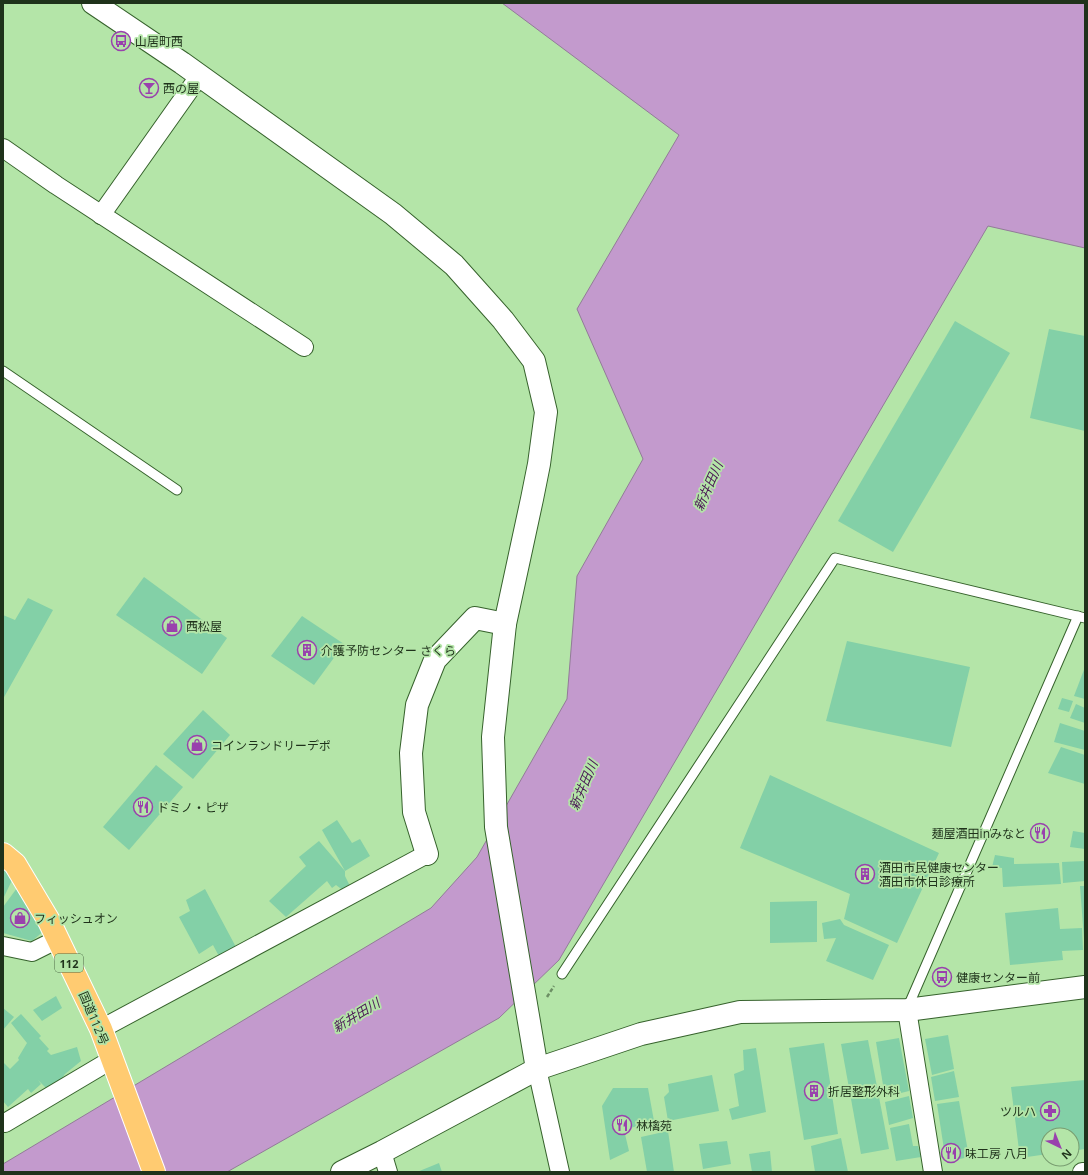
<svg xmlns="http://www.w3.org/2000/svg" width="1088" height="1175" font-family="'Open Sans','Noto Sans JP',sans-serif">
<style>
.water{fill:#c39acd;stroke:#927b98}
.building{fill:#83d0a7}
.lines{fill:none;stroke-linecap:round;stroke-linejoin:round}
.lane-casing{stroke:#36622c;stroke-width:11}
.street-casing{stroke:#36622c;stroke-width:20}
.secondary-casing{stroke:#36622c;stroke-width:24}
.highway-casing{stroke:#fff;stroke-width:24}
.path{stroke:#6c8f64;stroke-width:2.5;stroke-dasharray:4 2;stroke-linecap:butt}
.lane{stroke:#fff;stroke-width:9}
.street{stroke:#fff;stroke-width:18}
.secondary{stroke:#fff;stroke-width:22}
.highway{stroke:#ffcb71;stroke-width:22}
.labels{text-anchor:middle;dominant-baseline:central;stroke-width:3.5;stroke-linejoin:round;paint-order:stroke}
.shield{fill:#b4e5a8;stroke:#4c6845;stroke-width:1}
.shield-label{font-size:11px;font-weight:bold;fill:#1f321b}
.poi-label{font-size:12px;fill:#1f321b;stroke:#b4e5a8;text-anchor:start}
.street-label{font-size:12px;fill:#1f321b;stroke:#b4e5a8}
.water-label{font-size:13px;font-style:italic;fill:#4b1856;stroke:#b4e5a8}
</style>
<rect width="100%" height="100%" fill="#b4e5a8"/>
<polygon class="water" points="502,3 1085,3 1085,248 988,226 559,960 499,1018 227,1172 3,1172 3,1164 431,908 477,857 567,699 577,576 643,459 577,309 679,135"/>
<g class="building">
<polygon points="955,321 1010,353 893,552 838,521"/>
<polygon points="1049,329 1085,336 1085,431 1030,418"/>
<polygon points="144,577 227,638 202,674 116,615"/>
<polygon points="28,598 53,610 3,699 3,615 15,620"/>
<polygon points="302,616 344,644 314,685 271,656"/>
<polygon points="847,641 970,667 951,747 826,721"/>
<polygon points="1085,667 1085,699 1074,696"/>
<polygon points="1062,698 1073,701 1069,712 1058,709"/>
<polygon points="1076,704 1085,708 1085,723 1070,718"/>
<polygon points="203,710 230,735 193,779 163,754"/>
<polygon points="1060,723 1085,731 1085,750 1054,742"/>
<polygon points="1061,747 1085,755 1085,784 1048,773"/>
<polygon points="156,765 183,787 129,850 103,827"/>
<polygon points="770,775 939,853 897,943 844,919 850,894 740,848"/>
<polygon points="337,820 352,843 360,839 370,856 345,871 322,830"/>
<polygon points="1073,831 1085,833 1085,849 1070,847"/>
<polygon points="319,841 345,871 345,876 350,886 344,891 336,885 332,888 327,881 286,917 269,901 306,866 299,857"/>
<polygon points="995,855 1014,858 1014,864 1059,863 1061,884 1003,887 1002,868 992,867"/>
<polygon points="1085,861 1085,881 1063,883 1062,862"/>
<polygon points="3,869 14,876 3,899"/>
<polygon points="1080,886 1085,886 1085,939 1084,939"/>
<polygon points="17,888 45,930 32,941 3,933 3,907"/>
<polygon points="205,889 237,949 221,960 213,945 199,954 179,917 190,911 186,900"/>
<polygon points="817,901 817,942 770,943 770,902"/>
<polygon points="1058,908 1060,929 1082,928 1083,950 1062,951 1063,960 1010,965 1005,913"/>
<polygon points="840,919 844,925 889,945 873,980 826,961 836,938 824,939 822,923"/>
<polygon points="56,996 62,1008 42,1021 33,1010"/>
<polygon points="3,1008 14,1017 3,1030"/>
<polygon points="21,1014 41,1036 39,1038 49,1049 47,1051 51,1055 77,1047 81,1061 65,1074 60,1081 46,1088 38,1080 41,1084 31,1093 28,1089 8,1107 3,1101 3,1062 10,1069 19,1060 18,1058 27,1043 11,1023"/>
<polygon points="948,1035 954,1069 932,1075 925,1039"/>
<polygon points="899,1038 909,1091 885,1097 876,1042"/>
<polygon points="868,1040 889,1149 861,1154 841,1044"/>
<polygon points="824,1043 838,1134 804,1140 789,1048"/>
<polygon points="756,1048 766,1112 732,1120 729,1109 739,1106 734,1074 744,1070 743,1050"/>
<polygon points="954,1071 959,1097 935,1101 931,1077"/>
<polygon points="712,1075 719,1111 668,1121 664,1097 669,1092 668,1084"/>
<polygon points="1085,1080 1085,1149 1072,1151 1072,1135 1048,1135 1048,1154 1020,1158 1011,1087"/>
<polygon points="613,1088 648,1088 654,1121 624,1130 629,1151 610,1160 602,1106"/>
<polygon points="909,1096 913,1118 889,1125 885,1102"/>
<polygon points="959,1101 969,1157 946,1162 937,1104"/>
<polygon points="909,1124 913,1146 918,1146 921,1157 896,1161 890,1128"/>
<polygon points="668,1131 674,1172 647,1172 641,1137"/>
<polygon points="841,1138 848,1172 815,1172 811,1146"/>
<polygon points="727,1141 731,1164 703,1169 699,1144"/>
<polygon points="770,1151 772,1172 752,1172 749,1154"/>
<polygon points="439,1163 442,1172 417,1172"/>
</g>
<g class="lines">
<defs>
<g id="lane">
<polyline points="3,371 177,490"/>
<polyline points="562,974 835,558 1085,618"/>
<polyline points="907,1009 1078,616"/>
</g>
<g id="street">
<polyline points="3,148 56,185 304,347"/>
<polyline points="101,215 200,75"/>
<polyline points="3,946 32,952 58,939"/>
<polyline points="907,1010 933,1172"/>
<polyline points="101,1029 427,854"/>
<polyline points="537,1069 560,1172"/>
<polyline points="3,1122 5,1123 111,1060"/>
<polyline points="382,1152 388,1172"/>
<polyline points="1082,1172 1085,1172"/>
</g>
<g id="secondary">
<polyline points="93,3 182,63 393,214 454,265 503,320 534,361 546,412 539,464 532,499 505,624 493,737 496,827 537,1069"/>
<polyline points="427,854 414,812 411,753 417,705 435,660 475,618 505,624"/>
<polyline points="342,1172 382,1152 537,1069 641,1034 740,1012 907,1010 1085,987"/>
</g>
<polyline id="highway" points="3,854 15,864 49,921 101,1029 154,1172"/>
</defs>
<use href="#lane" class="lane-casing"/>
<use href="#street" class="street-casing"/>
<use href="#secondary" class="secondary-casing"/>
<use href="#highway" class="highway-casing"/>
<polyline class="path" points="547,997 554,986"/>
<use href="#lane" class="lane"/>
<use href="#street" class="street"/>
<use href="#secondary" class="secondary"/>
<use href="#highway" class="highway"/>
</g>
<defs>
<symbol id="bus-ring" viewBox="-11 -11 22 22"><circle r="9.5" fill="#b4e5a8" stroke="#9941ad" stroke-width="1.5"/><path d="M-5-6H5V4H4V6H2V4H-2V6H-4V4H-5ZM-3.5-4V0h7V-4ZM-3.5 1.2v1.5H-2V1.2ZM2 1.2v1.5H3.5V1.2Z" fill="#9941ad"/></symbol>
<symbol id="bar-ring" viewBox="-11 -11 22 22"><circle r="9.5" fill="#b4e5a8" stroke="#9941ad" stroke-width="1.5"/><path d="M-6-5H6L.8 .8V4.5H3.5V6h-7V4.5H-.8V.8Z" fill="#9941ad"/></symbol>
<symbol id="shop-ring" viewBox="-11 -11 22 22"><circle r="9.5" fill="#b4e5a8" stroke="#9941ad" stroke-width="1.5"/><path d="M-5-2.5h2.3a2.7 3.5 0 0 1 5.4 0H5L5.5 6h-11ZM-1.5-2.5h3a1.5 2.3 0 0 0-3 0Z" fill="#9941ad"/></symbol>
<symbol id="building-ring" viewBox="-11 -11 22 22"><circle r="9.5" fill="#b4e5a8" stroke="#9941ad" stroke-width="1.5"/><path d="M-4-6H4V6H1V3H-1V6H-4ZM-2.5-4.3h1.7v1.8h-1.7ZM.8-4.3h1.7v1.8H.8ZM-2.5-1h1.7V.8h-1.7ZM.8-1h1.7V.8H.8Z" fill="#9941ad"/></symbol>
<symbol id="restaurant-ring" viewBox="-11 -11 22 22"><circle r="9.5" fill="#b4e5a8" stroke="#9941ad" stroke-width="1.5"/><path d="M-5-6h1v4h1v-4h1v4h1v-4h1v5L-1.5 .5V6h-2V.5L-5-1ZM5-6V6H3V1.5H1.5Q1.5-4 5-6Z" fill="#9941ad"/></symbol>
<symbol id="pharmacy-ring" viewBox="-11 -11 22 22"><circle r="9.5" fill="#b4e5a8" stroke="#9941ad" stroke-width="1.5"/><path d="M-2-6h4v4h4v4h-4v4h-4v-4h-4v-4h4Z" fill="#9941ad"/></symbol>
</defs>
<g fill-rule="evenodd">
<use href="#bus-ring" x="110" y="30" width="22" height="22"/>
<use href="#bar-ring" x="138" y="77" width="22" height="22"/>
<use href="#shop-ring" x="161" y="615" width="22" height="22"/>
<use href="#building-ring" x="296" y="639" width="22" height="22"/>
<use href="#shop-ring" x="186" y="734" width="22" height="22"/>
<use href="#restaurant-ring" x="132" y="796" width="22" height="22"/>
<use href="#restaurant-ring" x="1029" y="822" width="22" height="22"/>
<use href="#building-ring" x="854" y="863" width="22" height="22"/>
<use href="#shop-ring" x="9" y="907" width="22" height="22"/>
<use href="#bus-ring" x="931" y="966" width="22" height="22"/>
<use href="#building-ring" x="803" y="1080" width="22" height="22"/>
<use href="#pharmacy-ring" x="1039" y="1100" width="22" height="22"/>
<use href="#restaurant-ring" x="611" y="1114" width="22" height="22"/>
<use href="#restaurant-ring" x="940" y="1142" width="22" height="22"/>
</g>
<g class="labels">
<rect class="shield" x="55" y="954" width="28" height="18" rx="3"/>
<g class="shield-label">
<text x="69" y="963">112</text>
</g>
<g class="poi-label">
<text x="135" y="41">山居町西</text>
<text x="163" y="88">西の屋</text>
<text x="186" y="626">西松屋</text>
<text x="321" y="650">介護予防センター さくら</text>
<text x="211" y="745">コインランドリーデポ</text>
<text x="157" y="807">ドミノ・ピザ</text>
<text x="1026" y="833" text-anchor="end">麺屋酒田inみなと</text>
<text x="879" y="867">酒田市民健康センター<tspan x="879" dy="14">酒田市休日診療所</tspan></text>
<text x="34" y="918">フィッシュオン</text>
<text x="956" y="977">健康センター前</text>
<text x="828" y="1091">折居整形外科</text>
<text x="1036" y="1111" text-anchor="end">ツルハ</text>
<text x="636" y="1125">林檎苑</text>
<text x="965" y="1153">味工房 八月</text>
</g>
<g class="street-label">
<text transform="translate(94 1018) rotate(67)">国道112号</text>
</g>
<g class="water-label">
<text transform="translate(708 486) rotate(-66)">新井田川</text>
<text transform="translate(583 785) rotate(-67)">新井田川</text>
<text transform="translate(356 1015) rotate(-31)">新井田川</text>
</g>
</g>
<rect width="1088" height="1175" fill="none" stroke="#1f321b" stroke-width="8"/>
<g transform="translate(1060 1147) rotate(137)"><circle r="19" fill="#b4e5a8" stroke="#789d70"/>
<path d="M0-3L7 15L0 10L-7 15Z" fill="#9941ad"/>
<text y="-6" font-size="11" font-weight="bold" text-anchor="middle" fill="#1f321b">N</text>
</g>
</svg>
